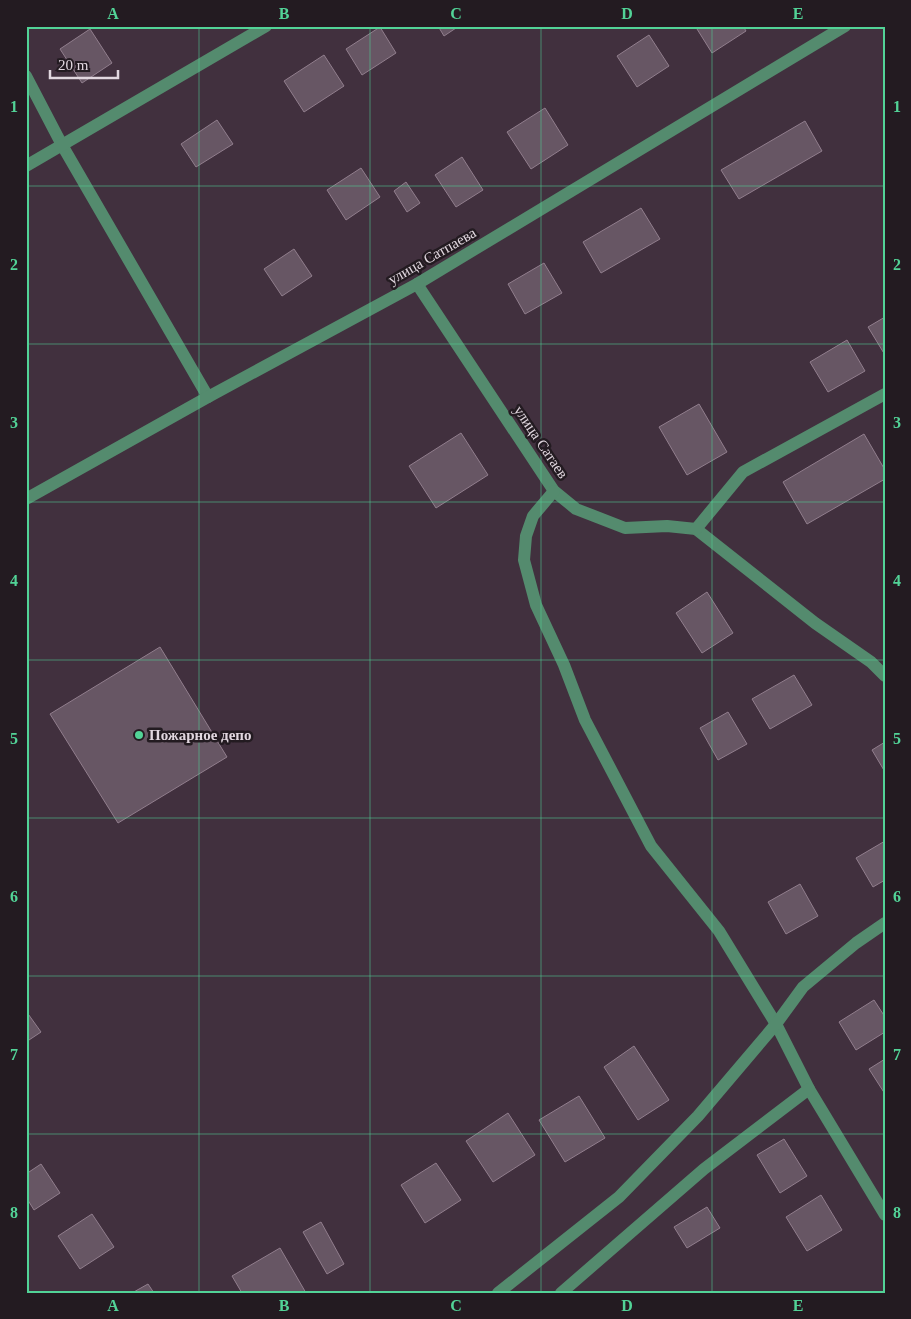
<svg xmlns="http://www.w3.org/2000/svg" width="911" height="1319" font-family="Georgia,serif">
<style>
.building{fill:#675664;stroke:#917e8d}
.lines{fill:none;stroke-linecap:round;stroke-linejoin:round}
.minor{stroke:#548b6e;stroke-width:12}
.grid{fill:none;stroke:#52d397;stroke-width:1;stroke-opacity:0.55}
.poi-dot{fill:#52d397;stroke:#231b21;stroke-width:2}
.labels{text-anchor:middle;dominant-baseline:central;stroke-width:5;stroke-linejoin:round;paint-order:stroke}
.street-label{font-size:15px;fill:#e1d7df;stroke:#231b21}
.poi-label{font-size:15px;font-weight:bold;fill:#e1d7df;stroke:#231b21;text-anchor:start}
.neatline{fill:none;stroke:#52d397;stroke-width:2}
.grid-label{font-size:16px;text-anchor:middle;font-weight:bold;fill:#52d397}
</style>
<rect width="100%" height="100%" fill="#41303e"/>
<g class="building">
<polygon points="438,26 459,26 444,36"/>
<polygon points="701,26 743,26 746,31 712,53 697,29"/>
<polygon points="380,27 396,53 362,75 346,49"/>
<polygon points="90,29 112,63 82,83 60,49"/>
<polygon points="649,35 669,66 637,87 617,56"/>
<polygon points="324,55 344,86 304,112 284,81"/>
<polygon points="545,108 568,145 531,169 507,132"/>
<polygon points="217,120 233,144 196,167 181,144"/>
<polygon points="805,121 822,151 739,199 721,170"/>
<polygon points="462,157 483,190 456,207 435,175"/>
<polygon points="361,168 380,197 346,220 327,190"/>
<polygon points="406,182 420,203 407,212 394,191"/>
<polygon points="641,208 660,239 601,273 583,242"/>
<polygon points="294,249 312,276 282,296 264,269"/>
<polygon points="544,263 562,293 525,314 508,284"/>
<polygon points="885,317 885,355 868,327"/>
<polygon points="847,340 865,371 828,392 810,362"/>
<polygon points="699,404 727,452 687,475 659,427"/>
<polygon points="461,433 488,475 436,508 409,466"/>
<polygon points="864,434 885,470 885,479 807,524 783,482"/>
<polygon points="707,592 733,633 702,653 676,613"/>
<polygon points="160,647 227,757 118,823 50,714"/>
<polygon points="794,675 812,705 770,729 752,699"/>
<polygon points="728,712 747,744 718,760 700,728"/>
<polygon points="885,742 885,772 872,750"/>
<polygon points="885,841 885,880 873,887 856,858"/>
<polygon points="800,884 818,916 786,934 768,902"/>
<polygon points="874,1000 885,1017 885,1032 856,1050 839,1022"/>
<polygon points="26,1011 41,1032 26,1042"/>
<polygon points="634,1046 669,1100 638,1120 604,1067"/>
<polygon points="885,1059 885,1094 869,1069"/>
<polygon points="579,1096 605,1138 565,1162 539,1120"/>
<polygon points="508,1113 535,1155 493,1182 466,1141"/>
<polygon points="784,1139 807,1176 780,1193 757,1155"/>
<polygon points="436,1163 461,1200 425,1223 401,1185"/>
<polygon points="41,1164 60,1193 34,1210 26,1197 26,1174"/>
<polygon points="821,1195 842,1230 807,1251 786,1217"/>
<polygon points="707,1207 720,1228 687,1248 674,1227"/>
<polygon points="92,1214 114,1247 80,1269 58,1236"/>
<polygon points="321,1222 344,1264 327,1274 303,1232"/>
<polygon points="280,1248 306,1293 242,1293 232,1276"/>
<polygon points="148,1284 154,1293 132,1293"/>
</g>
<g class="lines">
<g class="minor">
<polyline points="26,76 62,145 208,397"/>
<polyline points="26,166 266,26"/>
<polyline points="417,284 554,491 576,509 625,528 667,526 696,529 815,623 871,662 885,676"/>
<polyline points="554,491 533,516 526,536 524,560 536,605 564,665 585,720 651,846 719,931 776,1024 809,1089 885,1215"/>
<polyline points="26,499 208,397 417,284 845,26"/>
<polyline points="696,529 743,472 885,394"/>
<polyline points="498,1293 619,1197 698,1116 776,1024 803,987 856,943 885,923"/>
<polyline points="561,1293 704,1169 809,1089"/>
</g>
</g>
<path class="grid" d="M199 26V1293M370 26V1293M541 26V1293M712 26V1293M26 186H885M26 344H885M26 502H885M26 660H885M26 818H885M26 976H885M26 1134H885"/>
<circle class="poi-dot" cx="139" cy="735" r="5"/>
<g class="labels">
<g class="street-label">
<text transform="translate(432 256) rotate(-30)">улица Сатпаева</text>
<text transform="translate(541 442) rotate(56)">улица Сатаев</text>
</g>
<g class="poi-label">
<text x="149" y="735">Пожарное депо</text>
</g>
</g>
<rect width="911" height="1319" fill="none" stroke="#231b21" stroke-width="55"/>
<path d="M50 70v8h68v-8" fill="none" stroke="#e1d7df" stroke-width="2.5"/>
<text x="58" y="70" font-size="15" fill="#e1d7df" stroke="#231b21" stroke-width="4" paint-order="stroke">20 m</text>
<rect x="28" y="28" width="856" height="1264" class="neatline"/>
<g class="grid-label">
<text x="113" y="19">A</text>
<text x="284" y="19">B</text>
<text x="456" y="19">C</text>
<text x="627" y="19">D</text>
<text x="798" y="19">E</text>
<text x="14" y="112">1</text>
<text x="897" y="112">1</text>
<text x="14" y="270">2</text>
<text x="897" y="270">2</text>
<text x="14" y="428">3</text>
<text x="897" y="428">3</text>
<text x="14" y="586">4</text>
<text x="897" y="586">4</text>
<text x="14" y="744">5</text>
<text x="897" y="744">5</text>
<text x="14" y="902">6</text>
<text x="897" y="902">6</text>
<text x="14" y="1060">7</text>
<text x="897" y="1060">7</text>
<text x="14" y="1218">8</text>
<text x="897" y="1218">8</text>
<text x="113" y="1311">A</text>
<text x="284" y="1311">B</text>
<text x="456" y="1311">C</text>
<text x="627" y="1311">D</text>
<text x="798" y="1311">E</text>
</g>
</svg>
